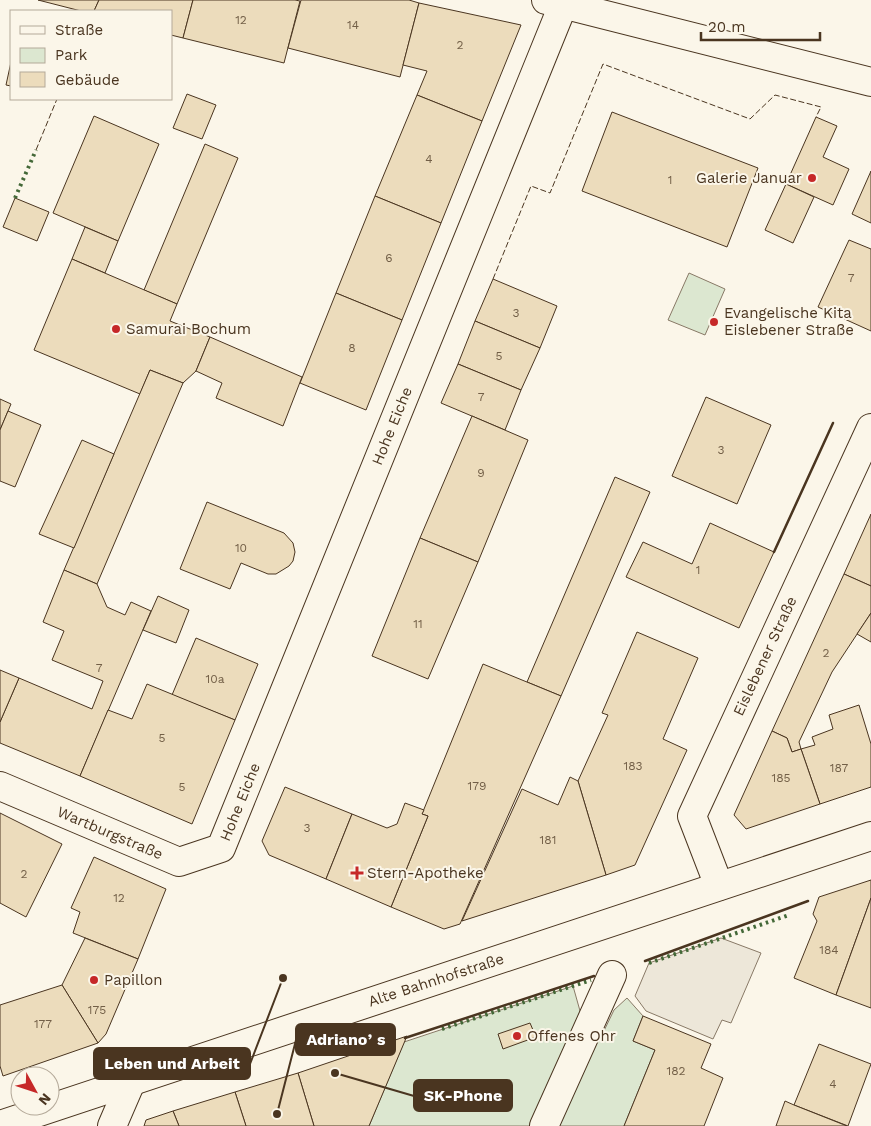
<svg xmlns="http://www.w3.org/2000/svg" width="871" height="1126" font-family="'Work Sans',sans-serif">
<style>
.green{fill:#dce7d0;stroke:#887966}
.parking{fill:#ede7d9;stroke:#887966}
.building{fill:#ecdcbc;stroke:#4a3520}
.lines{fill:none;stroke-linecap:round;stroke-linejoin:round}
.minor-casing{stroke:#4a3520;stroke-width:30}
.minor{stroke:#fbf6e9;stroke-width:28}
.hedge{stroke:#436837;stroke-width:4;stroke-dasharray:2.5 4;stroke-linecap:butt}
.fence{stroke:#4a3520;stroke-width:1;stroke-dasharray:6 2.5;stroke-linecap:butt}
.wall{stroke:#4a3520;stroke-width:2.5}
.poi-dot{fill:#c62828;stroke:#fbf6e9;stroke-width:2}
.labels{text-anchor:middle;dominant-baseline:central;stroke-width:4;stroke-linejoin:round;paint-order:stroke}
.number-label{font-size:12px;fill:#725f47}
.poi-label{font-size:15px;fill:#4a3520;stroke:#fbf6e9;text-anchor:start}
.street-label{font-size:15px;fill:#4a3520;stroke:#fbf6e9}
.leader{fill:none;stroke:#4a3520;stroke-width:2}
.callout-dot{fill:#4a3520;stroke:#fbf6e9;stroke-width:2}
.callout{fill:#4a3520;stroke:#4a3520;stroke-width:2}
.callout-label{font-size:16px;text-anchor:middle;font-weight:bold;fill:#fff}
</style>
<rect width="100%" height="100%" fill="#fbf6e9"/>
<g class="green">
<polygon points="689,273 725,289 705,335 668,320"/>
<polygon points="573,986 582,1018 533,1126 369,1126 404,1042"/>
<polygon points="627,998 643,1016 633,1041 655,1050 624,1126 556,1126 597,1037 601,1037 614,1010"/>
</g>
<polygon class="parking" points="721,938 761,953 731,1023 722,1020 713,1039 646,1011 635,996 649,963"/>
<g class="building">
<polygon points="38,0 99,0 94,11 81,11"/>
<polygon points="99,0 193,0 183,38 171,35 171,11 94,11"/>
<polygon points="193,0 295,0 300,1 284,63 183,38"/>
<polygon points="301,0 409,0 419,3 400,77 288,48"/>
<polygon points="419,3 521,25 482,121 417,95 427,71 403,65"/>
<polygon points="11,62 11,86 6,85"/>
<polygon points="187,94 216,105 202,139 173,128"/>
<polygon points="417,95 482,121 441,223 375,196"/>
<polygon points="612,112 758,168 727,247 582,191"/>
<polygon points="94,116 159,144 118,241 53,213"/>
<polygon points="816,117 837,126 823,157 849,169 833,205 786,184"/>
<polygon points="205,144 238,158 177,304 144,290"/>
<polygon points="871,171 871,223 852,214"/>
<polygon points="786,184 814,197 793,243 765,230"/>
<polygon points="375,196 441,223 402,320 336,293"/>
<polygon points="15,198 49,212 37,241 3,227"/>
<polygon points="85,227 118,241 105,273 72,259"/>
<polygon points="849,240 871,249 871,331 818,307"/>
<polygon points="72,259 177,304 170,321 210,337 196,371 183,383 150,370 140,394 34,350"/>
<polygon points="493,279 557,306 540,348 475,321"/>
<polygon points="336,293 402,320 366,410 300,383"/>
<polygon points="475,321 540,348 521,390 458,364"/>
<polygon points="210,337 302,377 283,426 216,398 222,383 196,371"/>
<polygon points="458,364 521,390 505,430 441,403"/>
<polygon points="150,370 183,383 97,584 64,570"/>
<polygon points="706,397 771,425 737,504 672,476"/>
<polygon points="0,399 11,404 0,430"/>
<polygon points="8,411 41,425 15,487 0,481 0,430"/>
<polygon points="472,416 528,440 478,562 420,538"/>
<polygon points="82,440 114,454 74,548 39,534"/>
<polygon points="615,477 650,492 561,696 527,682"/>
<polygon points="207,502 284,533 293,543 295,552 293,561 289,566 276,574 268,574 241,563 230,589 180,569"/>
<polygon points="871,514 871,586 844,574"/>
<polygon points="710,523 774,552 739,628 626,577 643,542 692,564"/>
<polygon points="420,538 478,562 428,679 372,656"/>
<polygon points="64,570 97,584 107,607 125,615 131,602 151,611 80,776 0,743 0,722 19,678 92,709 103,681 52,660 64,631 43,622"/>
<polygon points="844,574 871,586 871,613 832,672 799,742 801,749 792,752 787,738 772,731"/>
<polygon points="158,596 189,610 176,643 143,630"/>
<polygon points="871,613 871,642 857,634"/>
<polygon points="637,632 698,658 663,739 687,750 635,865 606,875 578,781 608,715 602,713"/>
<polygon points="196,638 258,664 235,720 172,695"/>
<polygon points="483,664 561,696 460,924 444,929 391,907 428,816 422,814"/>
<polygon points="0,670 19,678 0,722"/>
<polygon points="147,684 235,720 192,824 80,776 108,710 132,719"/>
<polygon points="859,705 871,744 871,787 820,804 801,749 815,745 812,737 833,729 829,715"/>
<polygon points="772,731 787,738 792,752 801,749 820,804 746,829 734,815"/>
<polygon points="570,777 578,781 606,875 462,921 522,789 558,805"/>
<polygon points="285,787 352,814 326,879 269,855 262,841"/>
<polygon points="405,803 424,810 422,814 428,816 391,907 326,879 352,814 387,828 397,824"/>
<polygon points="0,813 62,844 26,917 0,903"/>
<polygon points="94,857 166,889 138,959 73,933 80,912 71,908"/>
<polygon points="871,880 871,898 836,995 794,978 817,921 813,914 819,897"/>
<polygon points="871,898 871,1008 836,995"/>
<polygon points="85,938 138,959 106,1034 98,1043 62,985"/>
<polygon points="62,985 98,1043 3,1076 0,1066 0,1005"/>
<polygon points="643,1016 711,1044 701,1068 723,1078 704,1126 624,1126 655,1050 633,1041"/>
<polygon points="530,1023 536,1037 503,1049 498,1034"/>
<polygon points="407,1036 369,1126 314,1126 298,1073"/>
<polygon points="819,1044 871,1064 848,1126 794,1105"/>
<polygon points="298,1073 314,1126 246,1126 235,1092"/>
<polygon points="235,1092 246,1126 179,1126 173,1111"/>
<polygon points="785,1101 794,1105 847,1126 776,1126"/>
<polygon points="173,1111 179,1126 144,1126 146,1120"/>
</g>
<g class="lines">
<defs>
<g id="minor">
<polyline points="546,0 871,82"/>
<polyline points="0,786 179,862 221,848 563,5"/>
<polyline points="719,886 692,816 871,428"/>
<polyline points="0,1125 871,836"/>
<polyline points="112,1126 131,1082"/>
<polyline points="544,1126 612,975"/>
</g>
</defs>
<use href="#minor" class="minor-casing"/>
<use href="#minor" class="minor"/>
<g class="hedge">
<polyline points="15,198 36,150"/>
<polyline points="649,963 789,915"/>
<polyline points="442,1029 591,980"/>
</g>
<g class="fence">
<polyline points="36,150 57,99"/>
<polyline points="493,279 531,186 550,193 603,64 750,119 775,95 821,107 816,117"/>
</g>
<g class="wall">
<polyline points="774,552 833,423"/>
<polyline points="645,961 808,901"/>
<polyline points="405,1038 594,976"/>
</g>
</g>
<g class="poi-dot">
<circle cx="812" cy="178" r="5"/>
<circle cx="714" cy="322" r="5"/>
<circle cx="116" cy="329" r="5"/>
<path d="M354.5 865.5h5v5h5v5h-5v5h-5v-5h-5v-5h5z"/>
<circle cx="94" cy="980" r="5"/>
<circle cx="517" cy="1036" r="5"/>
</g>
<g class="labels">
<g class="number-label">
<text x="241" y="20">12</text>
<text x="353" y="25">14</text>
<text x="460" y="45">2</text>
<text x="429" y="159">4</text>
<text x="670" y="180">1</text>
<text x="389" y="258">6</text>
<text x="851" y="278">7</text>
<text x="516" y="313">3</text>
<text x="352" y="348">8</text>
<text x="499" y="356">5</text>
<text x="481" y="397">7</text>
<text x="721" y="450">3</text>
<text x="481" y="473">9</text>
<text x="241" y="548">10</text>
<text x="698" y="570">1</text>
<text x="418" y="624">11</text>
<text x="826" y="653">2</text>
<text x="99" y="668">7</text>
<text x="215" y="679">10a</text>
<text x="162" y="738">5</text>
<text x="633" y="766">183</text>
<text x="839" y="768">187</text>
<text x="781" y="778">185</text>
<text x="477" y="786">179</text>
<text x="182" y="787">5</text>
<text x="307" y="828">3</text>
<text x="548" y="840">181</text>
<text x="24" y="874">2</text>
<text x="119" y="898">12</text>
<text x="829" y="950">184</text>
<text x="97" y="1010">175</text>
<text x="43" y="1024">177</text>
<text x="676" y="1071">182</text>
<text x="833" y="1084">4</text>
</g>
<g class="poi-label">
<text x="802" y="178" text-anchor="end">Galerie Januar</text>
<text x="724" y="313">Evangelische Kita<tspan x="724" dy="17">Eislebener Straße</tspan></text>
<text x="126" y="329">Samurai Bochum</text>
<text x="367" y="873">Stern-Apotheke</text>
<text x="104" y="980">Papillon</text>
<text x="527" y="1036">Offenes Ohr</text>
</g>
<g class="street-label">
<text transform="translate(392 426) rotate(-68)">Hohe Eiche</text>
<text transform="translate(765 656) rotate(-65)">Eislebener Straße</text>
<text transform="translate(240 802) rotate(-68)">Hohe Eiche</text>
<text transform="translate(110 833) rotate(23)">Wartburgstraße</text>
<text transform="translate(436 980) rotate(-18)">Alte Bahnhofstraße</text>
</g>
</g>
<path class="leader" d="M277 1114L296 1040M283 978L250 1064M335 1073L414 1096"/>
<g class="callout-dot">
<circle cx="277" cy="1114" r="5"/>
<circle cx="283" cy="978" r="5"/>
<circle cx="335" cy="1073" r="5"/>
</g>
<g class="callout">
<rect x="296" y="1024" width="99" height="31" rx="5"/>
<rect x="94" y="1048" width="156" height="31" rx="5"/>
<rect x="414" y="1080" width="98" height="31" rx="5"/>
</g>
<g class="callout-label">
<text x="346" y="1045">Adrianoʼs</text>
<text x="172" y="1069">Leben und Arbeit</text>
<text x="463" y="1101">SK-Phone</text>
</g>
<rect x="10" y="10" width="162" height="90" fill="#fbf6e9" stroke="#b4a999"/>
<rect x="20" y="26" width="25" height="8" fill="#fbf6e9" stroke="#b4a999"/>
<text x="55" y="35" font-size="15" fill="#4a3520">Straße</text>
<rect x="20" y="48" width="25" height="15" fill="#dce7d0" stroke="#b4a999"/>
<text x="55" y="60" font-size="15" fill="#4a3520">Park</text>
<rect x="20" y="72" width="25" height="15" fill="#ecdcbc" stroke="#b4a999"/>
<text x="55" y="85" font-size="15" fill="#4a3520">Gebäude</text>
<g transform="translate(35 1091) rotate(130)"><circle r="24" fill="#fbf6e9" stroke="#b4a999"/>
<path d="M0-4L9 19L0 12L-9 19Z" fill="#c62828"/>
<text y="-8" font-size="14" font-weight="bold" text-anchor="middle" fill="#4a3520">N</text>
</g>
<path d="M701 32v8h119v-8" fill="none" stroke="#4a3520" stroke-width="2.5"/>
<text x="708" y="32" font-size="15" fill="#4a3520" stroke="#fbf6e9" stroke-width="4" paint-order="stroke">20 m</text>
</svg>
